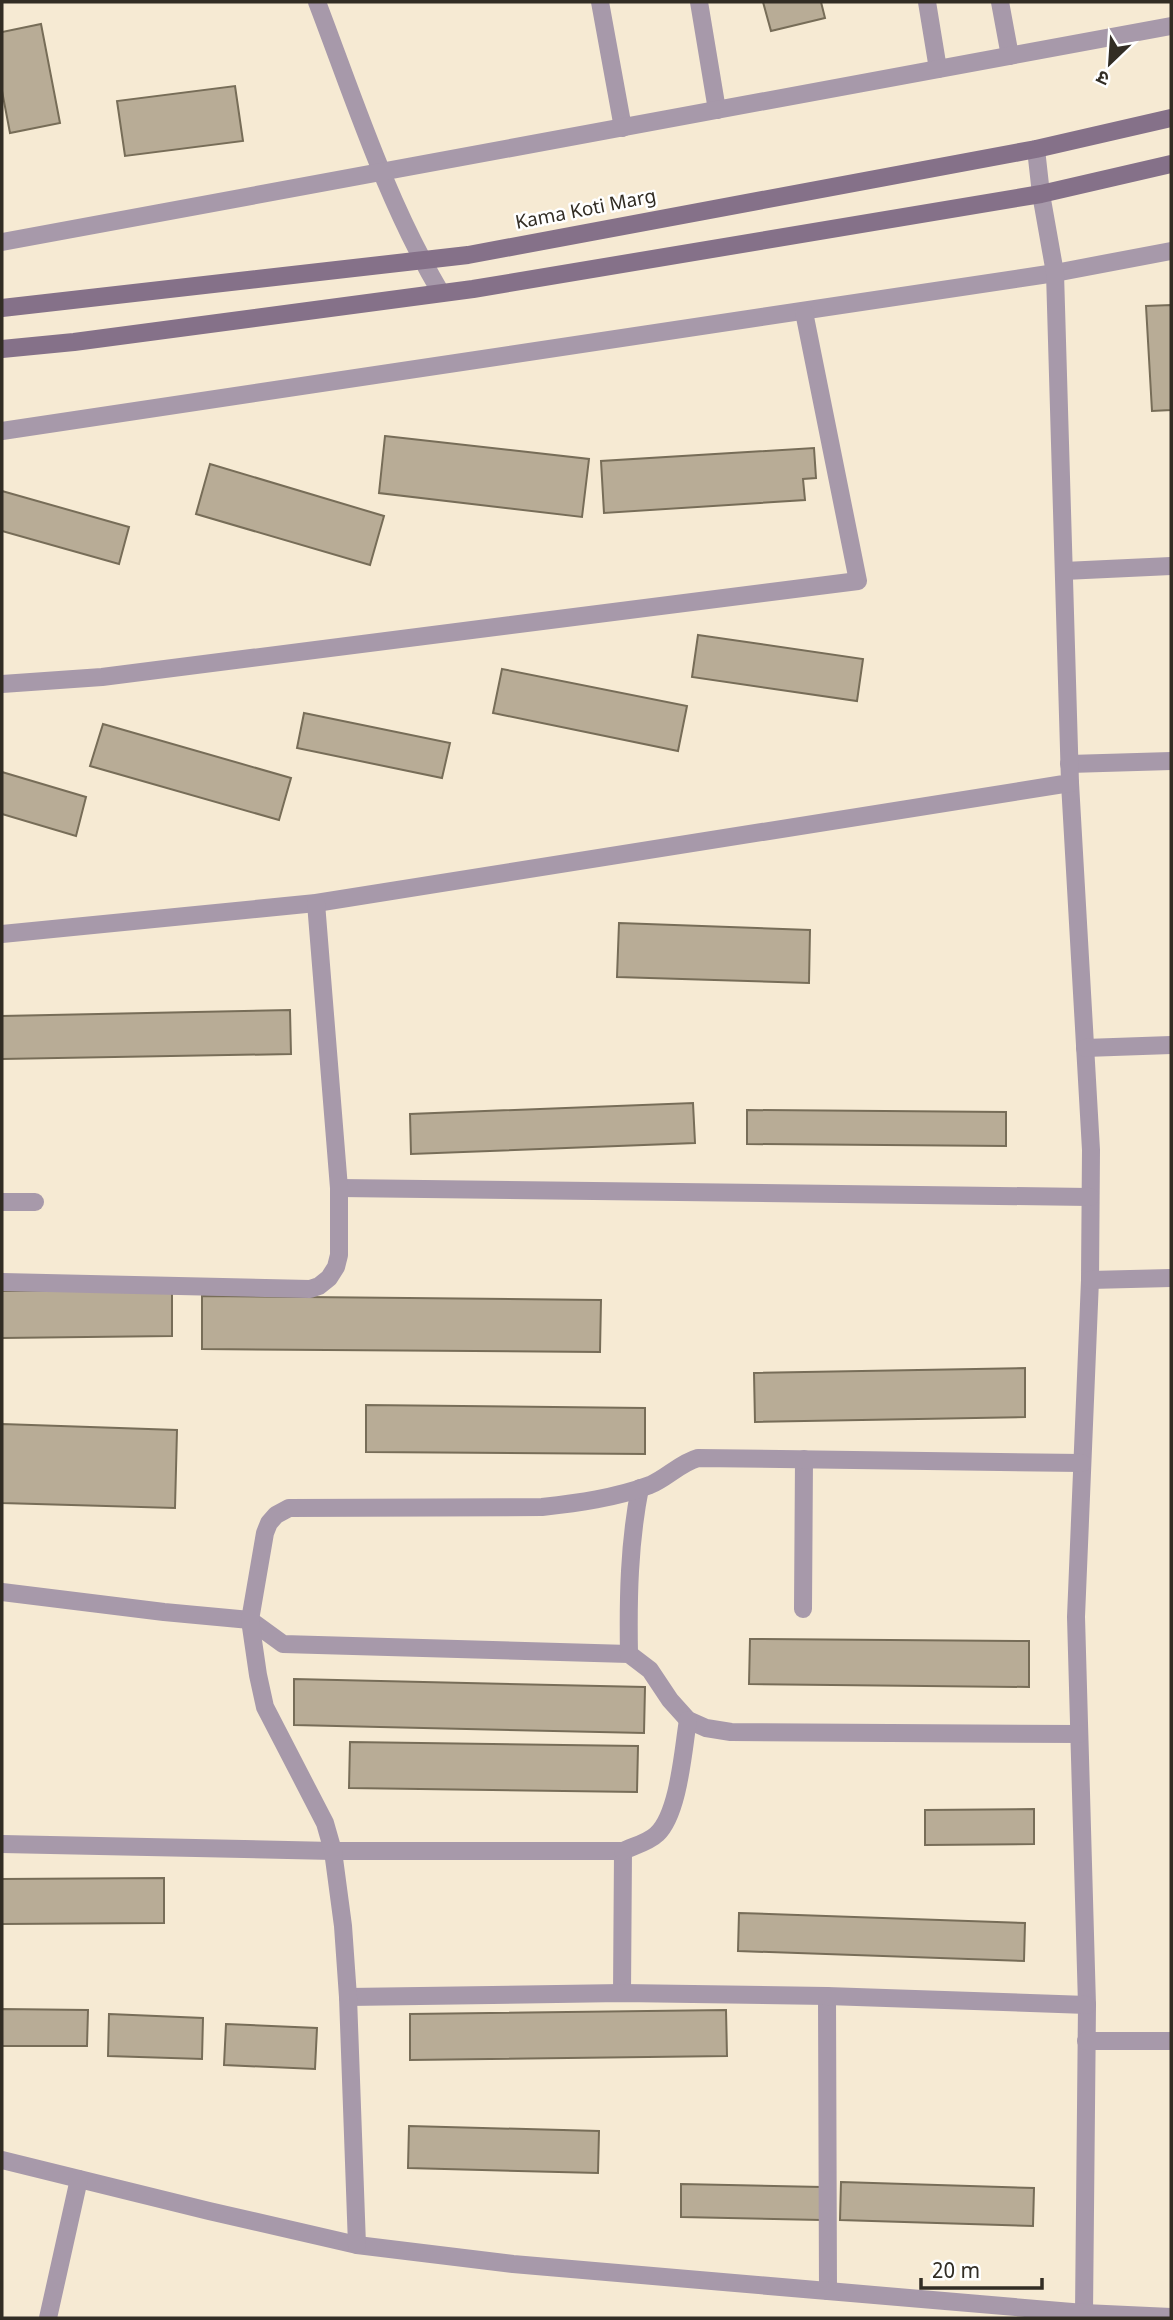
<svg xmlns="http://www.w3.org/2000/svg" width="1173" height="2320" font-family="Georgia,'Noto Sans Devanagari',serif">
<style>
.building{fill:#b8ac96;stroke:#776d58;stroke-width:2}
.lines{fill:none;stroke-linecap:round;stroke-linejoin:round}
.street{stroke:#a799aa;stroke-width:18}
.secondary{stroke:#857189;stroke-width:18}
.labels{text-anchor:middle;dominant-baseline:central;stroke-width:5;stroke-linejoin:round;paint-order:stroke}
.street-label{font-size:19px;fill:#322d24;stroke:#fff}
</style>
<rect width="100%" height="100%" fill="#f6ead3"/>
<g class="building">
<polygon points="763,2 821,2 825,18 771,31"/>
<polygon points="41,24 60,123 10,133 2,91 2,32"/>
<polygon points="235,86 243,141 125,156 117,101"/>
<polygon points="1171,305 1171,410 1152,411 1146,306"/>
<polygon points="385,436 589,459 582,517 379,493"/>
<polygon points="814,448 816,478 803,479 805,500 604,513 601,461"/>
<polygon points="210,464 384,516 370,565 196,514"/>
<polygon points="2,491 129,527 119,564 2,531"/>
<polygon points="698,635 863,659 857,701 692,677"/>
<polygon points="502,669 687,706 678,751 493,713"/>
<polygon points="304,713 450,743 442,778 297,748"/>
<polygon points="103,724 291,778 279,820 90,766"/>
<polygon points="2,772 86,797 76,836 2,814"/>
<polygon points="619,923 810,930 809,983 617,977"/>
<polygon points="290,1010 291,1054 2,1059 2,1016"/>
<polygon points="693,1103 695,1143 411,1154 410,1114"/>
<polygon points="747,1110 1006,1112 1006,1146 747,1144"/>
<polygon points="172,1289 172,1336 2,1338 2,1291"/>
<polygon points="202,1296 601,1300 600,1352 202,1349"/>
<polygon points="1025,1368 1025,1417 755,1422 754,1373"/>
<polygon points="366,1405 645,1408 645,1454 366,1452"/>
<polygon points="2,1424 177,1430 175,1508 2,1503"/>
<polygon points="750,1639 1029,1641 1029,1687 749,1684"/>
<polygon points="294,1679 645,1687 644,1733 294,1725"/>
<polygon points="350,1742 638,1746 637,1792 349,1788"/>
<polygon points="1034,1809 1034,1844 925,1845 925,1810"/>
<polygon points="164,1878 164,1923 2,1924 2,1879"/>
<polygon points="739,1913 1025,1923 1024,1961 738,1951"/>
<polygon points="2,2009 88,2010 87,2046 2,2046"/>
<polygon points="726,2010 727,2056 410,2060 410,2014"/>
<polygon points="109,2014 203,2018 202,2059 108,2056"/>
<polygon points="226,2024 317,2028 315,2069 224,2065"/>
<polygon points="409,2126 599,2131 598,2173 408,2168"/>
<polygon points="841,2182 1034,2188 1033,2226 840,2220"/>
<polygon points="681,2184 822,2187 821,2220 681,2217"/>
</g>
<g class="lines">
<g class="street">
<path d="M317 2C354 99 387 202 441 293"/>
<polyline points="600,2 623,128"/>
<polyline points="699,2 717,110"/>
<polyline points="927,2 938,69"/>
<polyline points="1000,2 1010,56"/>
<polyline points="2,242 1171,26"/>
<polyline points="2,431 1055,273 1171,251"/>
<polyline points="1064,571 1171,566"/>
<polyline points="2,684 102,677 858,581 804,312"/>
<polyline points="1069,764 1171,761"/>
<polyline points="1070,783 1091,1150 1090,1280 1076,1617 1087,2005 1084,2313"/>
<polyline points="2,934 316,903 1070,783 1055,273 1041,194 1036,149"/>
<polyline points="1085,1048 1171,1045"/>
<polyline points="339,1188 1090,1197"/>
<polyline points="2,1202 35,1202"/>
<polyline points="1090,1280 1171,1278"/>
<polyline points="2,1282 310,1289 319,1286 329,1278 336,1267 339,1255 339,1188 316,903"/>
<polyline points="2,1592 164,1612 250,1620 283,1644 629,1654 650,1670 670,1700 688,1720 706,1728 731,1732 1079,1734"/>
<polyline points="803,1609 804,1459"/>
<path d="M629 1654C628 1599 629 1543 640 1488"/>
<polyline points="2,1844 333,1851 623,1851 622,1993"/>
<path d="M623 1851C634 1846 649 1842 657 1834 679 1813 683 1750 688 1720"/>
<polyline points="827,1996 828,2291"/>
<polyline points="348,1997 622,1993 827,1996 1087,2005"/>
<polyline points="1086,2041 1171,2041"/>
<polyline points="2,2160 209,2211 357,2245 513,2264 1084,2313 1171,2317"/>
<path d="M357 2245 348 1997 343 1926 333 1851 325 1823 265 1707 258 1675 250 1620 265 1533 269 1523 276 1515 289 1508 542 1507C578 1503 615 1498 650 1485 667 1478 680 1463 698 1458L1082 1463"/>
<polyline points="48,2318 79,2179"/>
</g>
<g class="secondary">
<polyline points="2,308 468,255 1036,149 1171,118"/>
<polyline points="2,349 74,342 473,289 1041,194 1171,164"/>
</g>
</g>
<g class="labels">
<g class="street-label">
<text transform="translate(586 211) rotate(-11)">Kama Koti Marg</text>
</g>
</g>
<rect width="1173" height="2320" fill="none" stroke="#322d24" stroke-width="7"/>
<g transform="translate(1110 63) rotate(205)" stroke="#ffffff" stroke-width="5" paint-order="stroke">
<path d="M0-5L12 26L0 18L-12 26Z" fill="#322d24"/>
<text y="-10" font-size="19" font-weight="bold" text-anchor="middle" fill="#322d24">उ</text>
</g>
<path d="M921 2278v10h121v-10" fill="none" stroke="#322d24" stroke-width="3.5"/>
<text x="932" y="2278" font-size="21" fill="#322d24" stroke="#ffffff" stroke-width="5" paint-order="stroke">20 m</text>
</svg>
